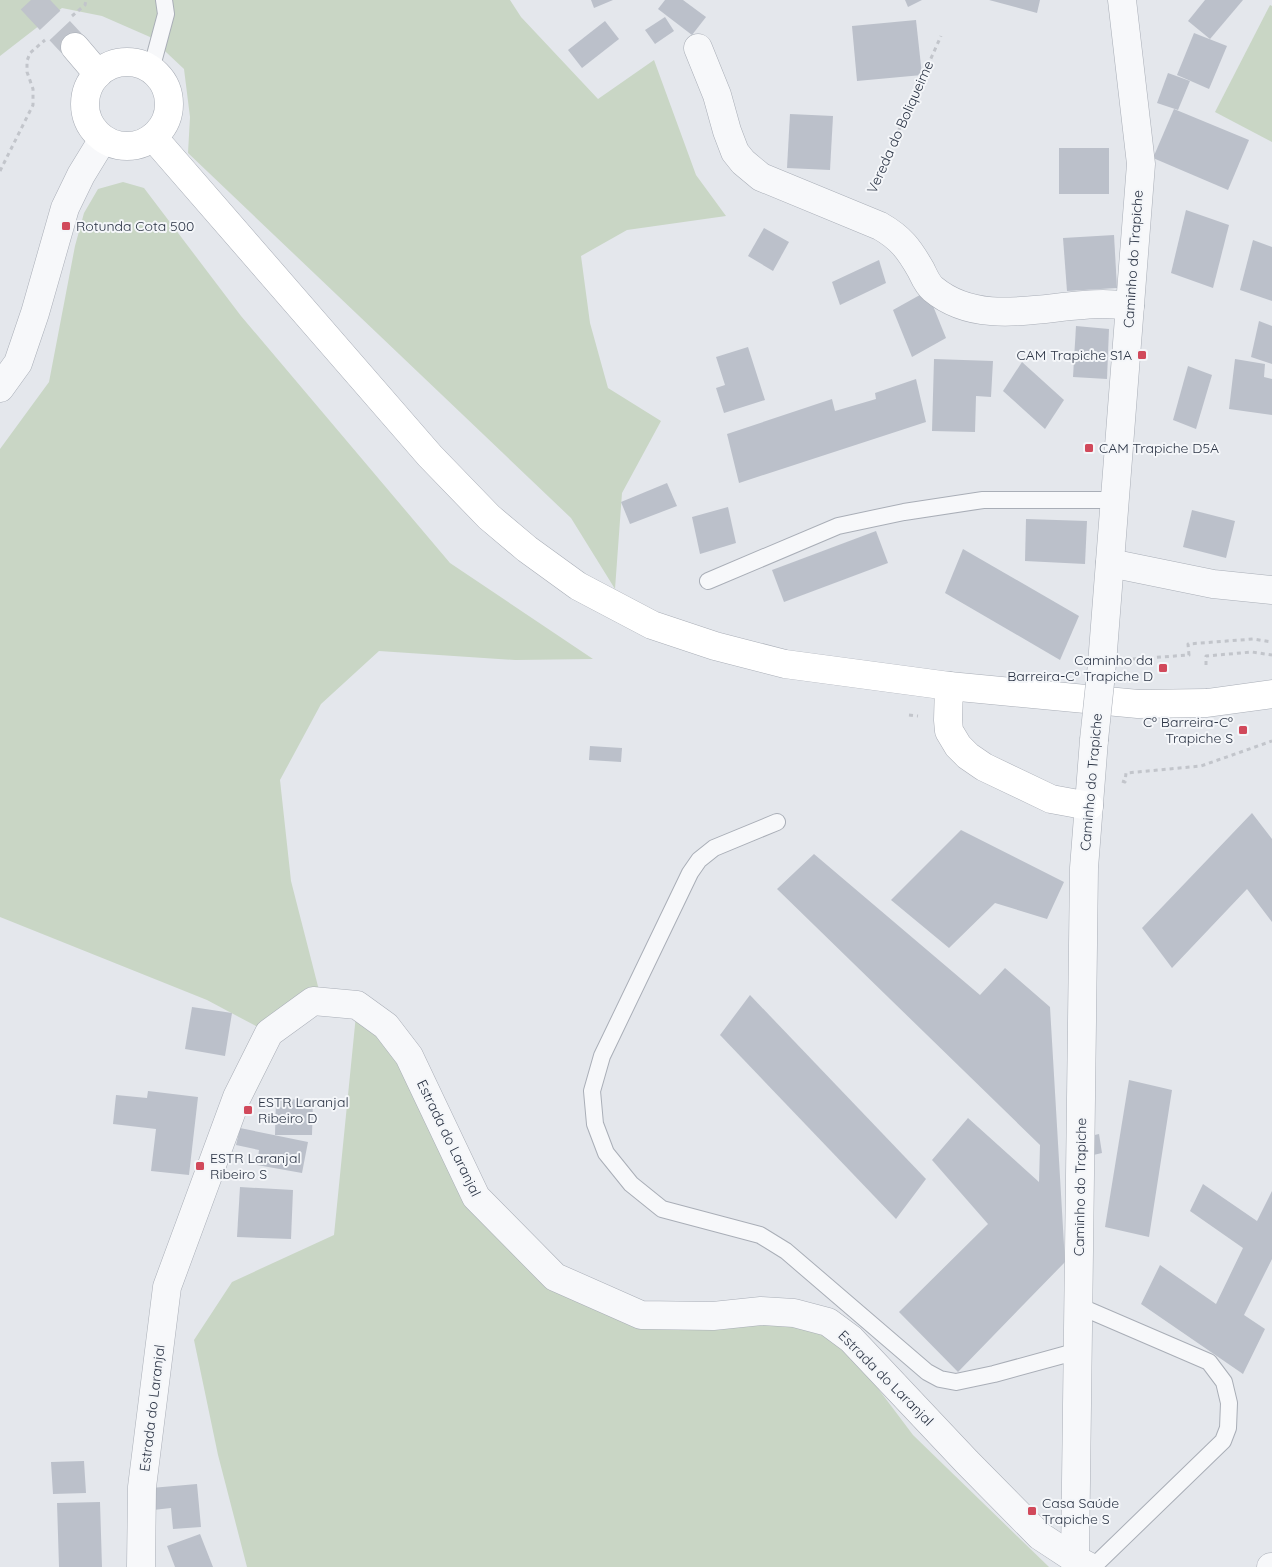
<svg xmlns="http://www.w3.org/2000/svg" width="1272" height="1567" font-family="Quicksand,sans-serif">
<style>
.green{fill:#c9d6c5}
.building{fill:#bbc0ca}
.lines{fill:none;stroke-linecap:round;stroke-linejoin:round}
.secondary-tunnel{stroke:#bfc3cb;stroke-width:28;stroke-dasharray:28 14;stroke-linecap:butt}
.lane-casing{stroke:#a9aeb7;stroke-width:18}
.street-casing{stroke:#a9aeb7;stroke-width:29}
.secondary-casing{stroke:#a9aeb7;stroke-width:29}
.path{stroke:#c2c5cb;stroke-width:3;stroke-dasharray:4 4;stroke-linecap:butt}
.lane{stroke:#f7f8fa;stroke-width:16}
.street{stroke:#f7f8fa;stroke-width:28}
.secondary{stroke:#fff;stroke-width:28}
.street-bridge-casing{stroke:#a9aeb7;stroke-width:29;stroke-linecap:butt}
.street-bridge{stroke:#f7f8fa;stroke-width:28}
.poi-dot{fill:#d1495b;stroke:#f4f6f9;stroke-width:2}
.labels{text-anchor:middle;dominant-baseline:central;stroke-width:4;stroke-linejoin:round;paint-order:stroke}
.street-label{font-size:14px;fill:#2b3445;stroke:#f4f6f9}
.poi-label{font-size:14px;fill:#2b3445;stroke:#f4f6f9;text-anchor:start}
</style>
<rect width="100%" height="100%" fill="#e4e7ec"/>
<g class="green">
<polygon points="0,0 510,0 521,17 598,99 654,60 696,175 726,216 627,230 581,256 590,323 608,388 661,421 622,493 615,589 571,518 188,153 190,117 184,69 150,37 102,16 62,8 0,56"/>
<polygon points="1270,5 1272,6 1272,142 1215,112"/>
<polygon points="123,182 144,188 241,316 450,563 593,659 515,660 379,651 321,704 280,780 291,881 322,1002 269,1033 207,1000 0,917 0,449 49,382 75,246 84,213 98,189"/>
<polygon points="357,1005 409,1056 476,1197 555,1277 641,1315 828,1322 913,1435 1049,1567 247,1567 218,1455 194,1340 232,1282 334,1235"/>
</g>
<g class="building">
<polygon points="591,0 613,0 594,8"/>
<polygon points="665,0 683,0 706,17 692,35 658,9"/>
<polygon points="905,0 922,0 908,7"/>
<polygon points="989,0 1040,0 1037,13"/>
<polygon points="1205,0 1243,0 1210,39 1188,21"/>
<polygon points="665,17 674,31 655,44 645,30"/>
<polygon points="916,20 922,75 857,81 852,26"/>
<polygon points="605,21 619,39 582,68 568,50"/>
<polygon points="1194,33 1227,46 1209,89 1177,75"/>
<polygon points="1168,73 1190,81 1178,110 1157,103"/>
<polygon points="1174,109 1249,140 1228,190 1153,158"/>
<polygon points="790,114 833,116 830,170 787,168"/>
<rect x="1059" y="148" width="50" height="46"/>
<polygon points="1186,210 1229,225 1213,288 1171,273"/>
<polygon points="764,228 789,242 773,271 748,256"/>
<polygon points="1114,235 1117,288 1067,291 1063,238"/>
<polygon points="1253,240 1272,247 1272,301 1240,290"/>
<polygon points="879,260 886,283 840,305 832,282"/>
<polygon points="927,291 946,338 912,357 893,310"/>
<polygon points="1259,321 1272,326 1272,364 1251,357"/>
<polygon points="1076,326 1109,329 1107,379 1073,377"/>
<polygon points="748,347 765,400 724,413 716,388 725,385 716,357"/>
<polygon points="934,359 993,361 991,397 976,396 975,432 932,431"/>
<polygon points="1235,359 1265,364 1264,377 1272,379 1272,415 1229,409"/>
<polygon points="1022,362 1064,400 1045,429 1003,391"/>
<polygon points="1188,366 1212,375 1196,429 1173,420"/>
<polygon points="916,379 926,422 739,483 727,434 832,399 835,411 876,399 875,393"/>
<polygon points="667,483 677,506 630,524 621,502"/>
<polygon points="728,507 736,543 700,554 692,517"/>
<polygon points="1192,510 1235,521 1226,558 1183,547"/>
<polygon points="1026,519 1087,521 1085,564 1025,561"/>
<polygon points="876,531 888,563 784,602 772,570"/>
<polygon points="963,549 1079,616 1060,660 945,593"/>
<polygon points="590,746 622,748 621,762 589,760"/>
<polygon points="1252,813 1272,839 1272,922 1247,889 1172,968 1142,928"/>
<polygon points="961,830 1064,882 1047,919 995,903 949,948 891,900"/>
<polygon points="814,854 980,995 1005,968 1050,1007 1065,1262 958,1372 899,1312 988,1224 932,1160 968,1118 1039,1182 1040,1145 777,889"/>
<polygon points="750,995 926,1179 896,1219 720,1035"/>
<polygon points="192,1007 232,1013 225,1056 185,1049"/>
<polygon points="1129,1080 1172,1090 1149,1237 1105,1227"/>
<polygon points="148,1091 198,1097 189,1175 151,1171 156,1129 113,1124 116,1095 147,1098"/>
<polygon points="276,1099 313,1100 312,1135 275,1135"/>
<polygon points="240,1128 308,1142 302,1173 257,1165 259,1150 236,1145"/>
<polygon points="1099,1134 1102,1153 1089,1156 1086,1137"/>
<polygon points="1203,1184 1257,1221 1272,1191 1272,1259 1244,1315 1265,1329 1243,1374 1141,1304 1160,1265 1216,1304 1243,1248 1190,1211"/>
<polygon points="240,1187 293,1190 291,1239 237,1237"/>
<polygon points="84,1461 86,1493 53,1494 51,1462"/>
<polygon points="197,1484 201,1527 173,1529 171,1508 153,1510 151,1488"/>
<polygon points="100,1502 102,1567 59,1567 57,1503"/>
<polygon points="200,1534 213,1567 175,1567 167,1546"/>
</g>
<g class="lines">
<polyline class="secondary-tunnel" points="31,0 75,47"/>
<defs>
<g id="lane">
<polyline points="151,70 166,14 164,0"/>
<polyline points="708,581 838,526 904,512 983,500 1115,500"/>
<polyline points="777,822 714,848 699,860 690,873 602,1056 592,1091 595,1124 606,1153 631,1184 662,1209 760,1235 786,1251 927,1372 940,1379 956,1382 994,1374 1078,1351"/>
<polyline points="1079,1306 1209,1362 1224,1382 1229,1403 1228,1428 1223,1441 1093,1567"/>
</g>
<g id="street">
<path d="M698 48 717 95 727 131 735 152 743 162 761 177 880 226C901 238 909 249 921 270 924 276 927 284 933 289 981 329 1047 304 1103 304 1112 304 1121 305 1130 306"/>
<polyline points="0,388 18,363 35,313 65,208 81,175 103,139"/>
<polyline points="1110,563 1213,584 1272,590"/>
<polyline points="1102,664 1141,164 1122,0"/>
<polyline points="1075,1559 1084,868 1094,740"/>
<polyline points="141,1567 142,1487 167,1287 237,1097 269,1033 313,1001 357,1005 386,1026 409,1056 476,1197 555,1277 641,1315 713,1316 761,1311 794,1313 828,1322 851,1339 967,1462 1040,1536 1075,1559 1090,1567"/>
<polyline points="1271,1567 1272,1567"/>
</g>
<g id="secondary">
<polyline points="75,47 98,74"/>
<circle cx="127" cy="104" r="42"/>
<polyline points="153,137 430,456 489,517 527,549 578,586 652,625 715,646 785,664 949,686 1138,704 1207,703 1272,694"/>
<polyline points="949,686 948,720 949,731 958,746 968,756 984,767 1051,799 1089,806"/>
</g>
</defs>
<use href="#lane" class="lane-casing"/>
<use href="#street" class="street-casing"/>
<use href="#secondary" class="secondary-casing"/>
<g class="path">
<polyline points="72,16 85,5 86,0"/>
<polyline points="0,171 33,105 33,89 27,72 27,61 30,53 45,40"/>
<polyline points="872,190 941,36"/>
<polyline points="1133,659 1189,655 1188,644 1253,639 1272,642"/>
<polyline points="1206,665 1206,656 1252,652 1272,655"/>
<polyline points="909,715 918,716"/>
<polyline points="1122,781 1125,782 1126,773 1201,766 1272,741"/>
</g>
<use href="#lane" class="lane"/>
<use href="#street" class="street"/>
<use href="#secondary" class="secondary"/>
<defs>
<polyline id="street-bridge" points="1094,740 1102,664"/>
</defs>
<use href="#street-bridge" class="street-bridge-casing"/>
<use href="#street-bridge" class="street-bridge"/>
</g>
<g class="poi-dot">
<rect x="61" y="221" width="10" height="10" rx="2.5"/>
<rect x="1137" y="350" width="10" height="10" rx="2.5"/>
<rect x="1084" y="443" width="10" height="10" rx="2.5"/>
<rect x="1158" y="663" width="10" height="10" rx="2.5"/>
<rect x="1238" y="725" width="10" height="10" rx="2.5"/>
<rect x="243" y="1105" width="10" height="10" rx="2.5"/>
<rect x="195" y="1161" width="10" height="10" rx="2.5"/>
<rect x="1027" y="1506" width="10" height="10" rx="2.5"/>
</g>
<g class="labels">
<g class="street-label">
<text transform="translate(900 127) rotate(-66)">Vereda do Boliqueime</text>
<text transform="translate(1133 259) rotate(-86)">Caminho do Trapiche</text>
<text transform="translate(1091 782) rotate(-85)">Caminho do Trapiche</text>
<text transform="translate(449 1138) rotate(64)">Estrada do Laranjal</text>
<text transform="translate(1080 1187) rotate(-89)">Caminho do Trapiche</text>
<text transform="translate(886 1378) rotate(45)">Estrada do Laranjal</text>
<text transform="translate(152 1408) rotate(-83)">Estrada do Laranjal</text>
</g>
<g class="poi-label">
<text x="76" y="226">Rotunda Cota 500</text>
<text x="1132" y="355" text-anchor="end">CAM Trapiche S1A</text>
<text x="1099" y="448">CAM Trapiche D5A</text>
<text x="1153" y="660" text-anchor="end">Caminho da<tspan x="1153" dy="16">Barreira-Cº Trapiche D</tspan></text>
<text x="1233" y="722" text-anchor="end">Cº Barreira-Cº<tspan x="1233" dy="16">Trapiche S</tspan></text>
<text x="258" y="1102">ESTR Laranjal<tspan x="258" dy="16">Ribeiro D</tspan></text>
<text x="210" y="1158">ESTR Laranjal<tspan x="210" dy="16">Ribeiro S</tspan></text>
<text x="1042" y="1503">Casa Saúde<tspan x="1042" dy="16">Trapiche S</tspan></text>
</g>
</g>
</svg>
